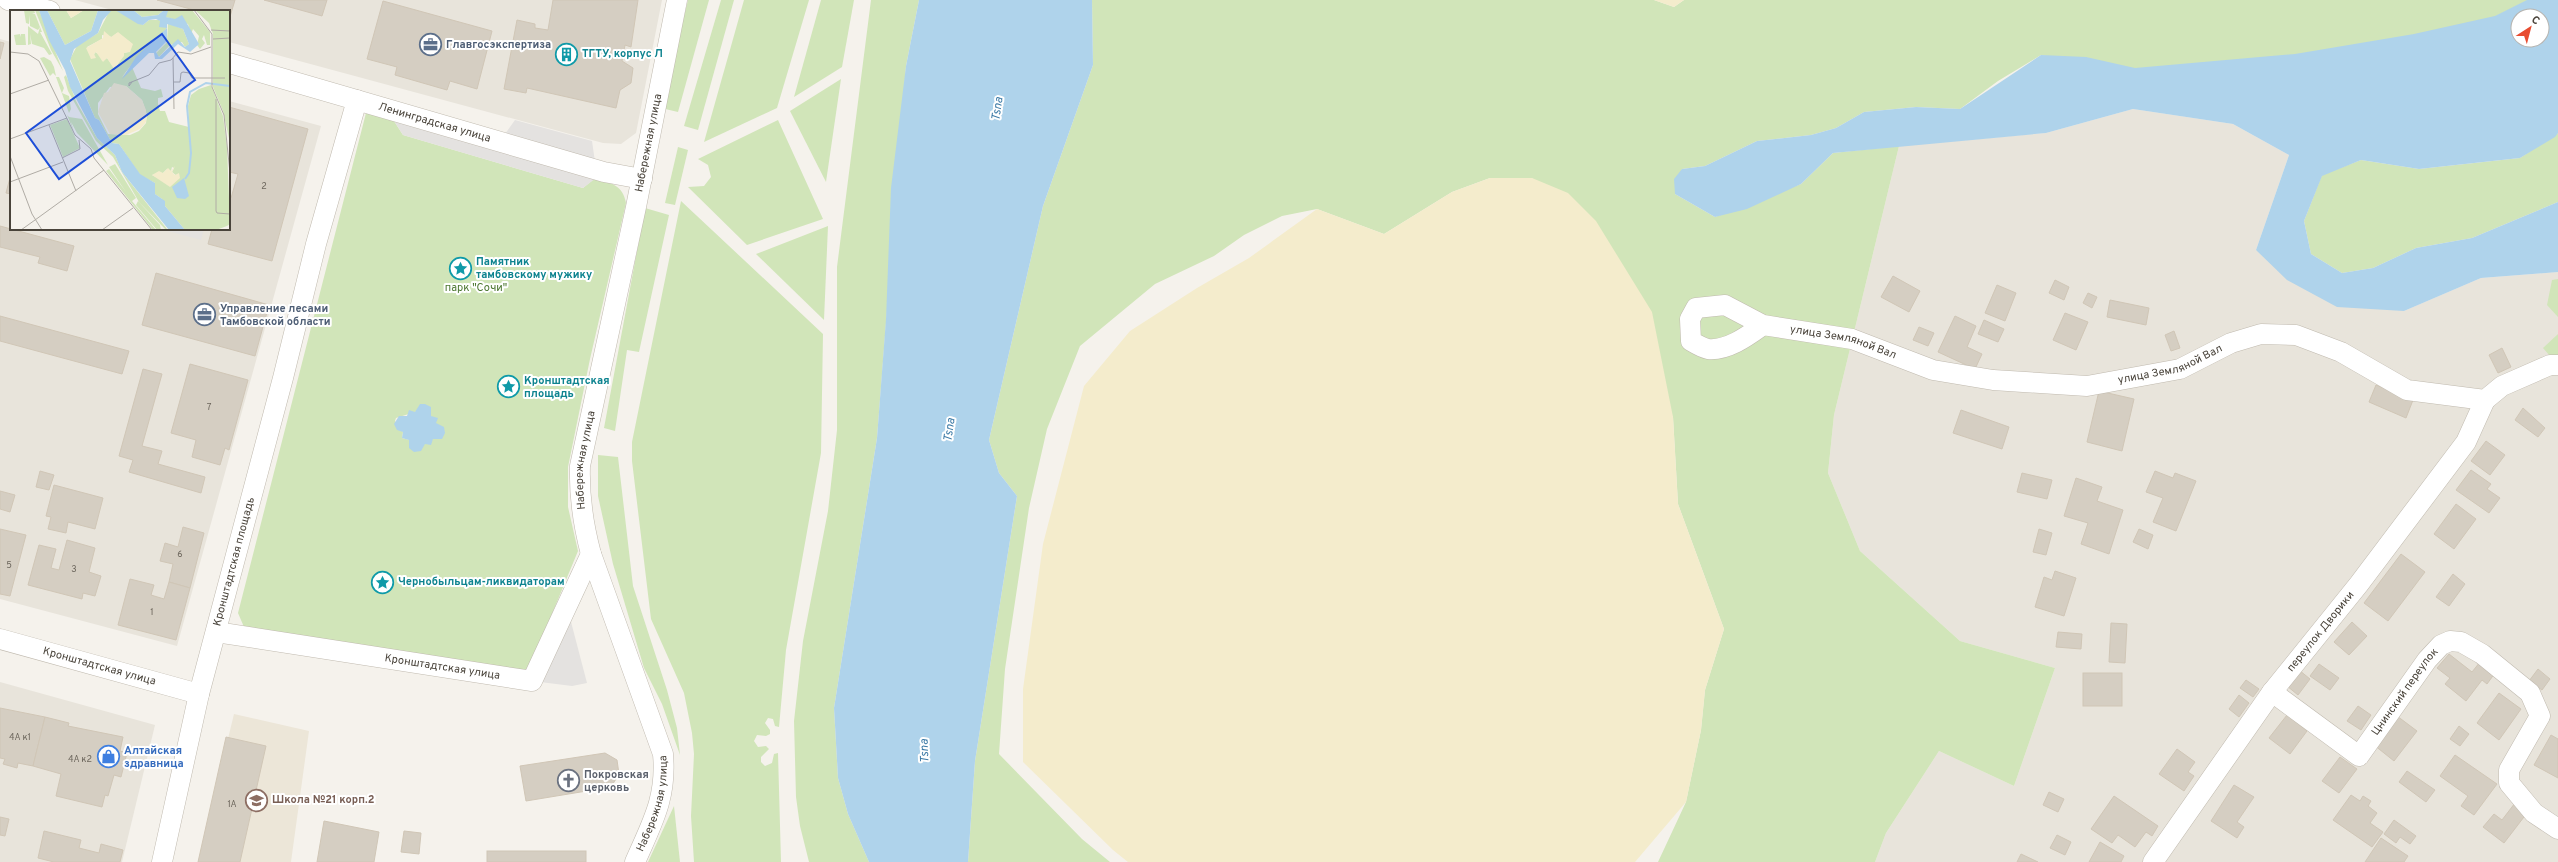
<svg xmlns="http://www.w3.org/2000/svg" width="2558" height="862" font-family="Overpass,sans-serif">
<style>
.residential{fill:#e8e4db}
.education{fill:#ece6d8}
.green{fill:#d1e5b9;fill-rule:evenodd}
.sand{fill:#f4eccc}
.parking{fill:#e4e2e0}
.water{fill:#afd3eb;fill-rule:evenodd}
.building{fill:#d5cec2;stroke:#d0c6b6}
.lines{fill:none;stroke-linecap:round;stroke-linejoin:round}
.street-casing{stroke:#c0baaf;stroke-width:21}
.street{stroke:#fff;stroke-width:20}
.labels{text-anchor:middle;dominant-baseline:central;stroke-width:4;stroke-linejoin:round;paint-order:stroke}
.number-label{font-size:9px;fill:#6c665c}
.service-label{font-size:11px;font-weight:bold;fill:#4e5e75;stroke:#fff;text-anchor:start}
.culture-label{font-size:11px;font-weight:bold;fill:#0d838f;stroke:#fff;text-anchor:start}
.street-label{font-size:11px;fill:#49433a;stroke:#fff}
.park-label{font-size:11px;fill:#4c7731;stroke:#fff}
.shop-label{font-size:11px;font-weight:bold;fill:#366cbe;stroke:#fff;text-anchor:start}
.worship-label{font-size:11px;font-weight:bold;fill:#5b616d;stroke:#fff;text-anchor:start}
.education-label{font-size:11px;font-weight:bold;fill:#785e54;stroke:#fff;text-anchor:start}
.water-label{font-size:12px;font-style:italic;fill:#3978a5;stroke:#fff}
.inset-river{fill:none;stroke:#afd3eb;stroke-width:2}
.inset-road{fill:none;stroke:#b0aca5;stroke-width:1}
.view{fill:#1d4ed8;fill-opacity:0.15;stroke:#1d4ed8;stroke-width:2}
.inset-edge{fill:none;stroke:#49433a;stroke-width:2}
</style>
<rect width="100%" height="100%" fill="#f5f2ec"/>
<g class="residential">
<polygon points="75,0 662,0 636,133 621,144 603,143 229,42 229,11 116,11"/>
<polygon points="0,39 11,42 11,229 229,229 229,101 321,126 177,646 0,599"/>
<polygon points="2133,109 2233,124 2289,155 2256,250 2404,311 2481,278 2558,272 2558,862 1875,862 1886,833 1939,751 2014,786 2055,668 1960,641 1860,551 1828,473 1834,415 1899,146 2046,133"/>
<polygon points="0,682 155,725 122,862 0,862"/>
</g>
<polygon class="education" points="234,714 309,731 291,862 198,862"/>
<g class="green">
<polygon points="688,0 709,0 678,112 661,108"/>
<polygon points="721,0 734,0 698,130 684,126"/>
<polygon points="744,0 809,0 777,108 704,142"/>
<polygon points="821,0 854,0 842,67 794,97"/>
<polygon points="871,0 919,0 906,66 877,438 834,708 838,778 848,814 869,862 809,862 800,826 796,797 794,721 803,641 828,511 837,430 837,267"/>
<path d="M1092 0H1654L1674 7 1684 0H2558V54L2262 97 2041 55 1998 81 1960 109 1916 107 1864 112 1836 128 1811 135 1757 141 1705 166 1682 169 1675 194 1715 217 1801 184 1833 153 1899 146 1834 415 1828 473 1860 551 1960 641 2055 668 2014 786 1939 751 1886 833 1875 862H1658L1686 802 1701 730 1705 690 1724 629 1678 504 1673 417 1532 178H1490L1452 192 1384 234 1317 209 1282 216 1244 235 1214 256 1155 284 1080 346 1047 429 1029 508 1005 669 999 754 1082 839 1110 862H968L975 761 1017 496 999 473 989 440 1043 206 1093 65ZM2518 16H2542V40H2518Z"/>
<polygon points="841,79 826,182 790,111"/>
<path d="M366 113 394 121 403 135 583 188 595 178C611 183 623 185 626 203L590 359 568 467V507L578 551 528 672 244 627 238 613ZM431 407V416L442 439H433L425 444 402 438 403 432 395 421 396 418Z"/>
<polygon points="778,120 823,219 747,245 688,187 704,186 711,177 708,165 698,159"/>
<polygon points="2558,133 2558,202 2472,238 2416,248 2373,268 2342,273 2311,254 2304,221 2322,175 2361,160 2419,169 2520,158"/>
<polygon points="678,147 688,150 675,205 665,203"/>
<polygon points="681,201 823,334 821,453 786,650 779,727 775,726 773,719 768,718 765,723 770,730 770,734 766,736 757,735 754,741 758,747 766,746 769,749 761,757 761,762 765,766 772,763 774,754 778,753 781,862 694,862 691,816 694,754 692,733 684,693 651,619 632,461 632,442"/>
<polygon points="645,208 669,215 639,352 627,350 615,431 604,428"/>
<polygon points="828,226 824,320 756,254"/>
<polygon points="2558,279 2558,317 2547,305 2552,280"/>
<polygon points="2558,334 2558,356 2550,356 2543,348"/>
<polygon points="598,455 618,457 633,586 667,690 677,728 680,755 662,704 644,668 613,564 598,496"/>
<polygon points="674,806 680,862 648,862"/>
</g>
<g class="sand">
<polygon points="1654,0 1684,0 1674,7"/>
<polygon points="1490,178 1532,178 1568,193 1596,221 1652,312 1673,417 1678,504 1724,629 1705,690 1701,730 1686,802 1635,862 1128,862 1113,850 1023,762 1023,689 1043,544 1084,386 1130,331 1197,288 1249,258 1317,209 1384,234 1452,192"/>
</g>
<g class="parking">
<polygon points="515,120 592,141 596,169 604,172 583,188 403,135 394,121 500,141"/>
<polygon points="160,229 204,229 201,240"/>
<polygon points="570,618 587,683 572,686 532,681"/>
</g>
<g class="water">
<polygon points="919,0 1092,0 1093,65 1043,206 989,440 999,473 1017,496 975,761 968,862 869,862 848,814 838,778 834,708 877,438 886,319 891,188 906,66"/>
<path d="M2527 0H2558V133L2555 137 2520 158 2419 169 2361 160 2322 176 2304 221 2311 254 2342 273 2373 268 2416 248 2472 238 2558 202V272L2481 278 2404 311 2337 307 2287 280 2256 250 2289 155 2233 124 2133 109 2046 133 1833 153 1801 184 1747 209 1715 217 1675 194 1674 179 1682 169 1705 166 1757 141 1811 135 1836 128 1864 112 1916 107 1960 109 2041 55 2086 57 2135 68 2295 54 2414 34 2495 16ZM2518 16H2542V40H2518Z"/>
<polygon points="420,404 425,404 431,407 431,416 438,418 436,423 444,427 445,433 442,439 433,439 431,445 425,444 421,451 414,452 409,448 409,440 402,438 403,432 397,430 394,424 399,416 407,416 409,410 415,412"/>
</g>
<g class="building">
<polygon points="157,0 235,0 229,20 229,11 198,11"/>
<polygon points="264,0 327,0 322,16"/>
<polygon points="553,0 638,0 631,47 625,45 622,61 633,68 631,83 620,90 616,108 527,88 526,93 504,89 517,20 535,24 535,28 548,30"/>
<polygon points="383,1 492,31 477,89 450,81 447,90 395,75 397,67 367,59"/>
<polygon points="0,42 4,43 0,59"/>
<polygon points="229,107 308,129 272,261 208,244 212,229 229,229 229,198 231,198 238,174 229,172"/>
<polygon points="11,174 11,194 6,193"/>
<polygon points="0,226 74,246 67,271 38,263 40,257 0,247"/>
<polygon points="156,273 269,305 255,356 142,325"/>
<polygon points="1893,276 1920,291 1909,312 1881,297"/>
<polygon points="2055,280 2069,287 2064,300 2049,293"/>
<polygon points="1997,285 2016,293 2005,321 1985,313"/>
<polygon points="2088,293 2097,297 2092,308 2083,303"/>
<polygon points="2110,300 2149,308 2146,325 2107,317"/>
<polygon points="2065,313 2088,322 2076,350 2053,340"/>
<polygon points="0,316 129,351 122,374 0,341"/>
<polygon points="1955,316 1976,326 1967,347 1982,354 1975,369 1938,352"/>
<polygon points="1984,320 2004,329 1998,342 1978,334"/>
<polygon points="1919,327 1934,333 1928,346 1913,340"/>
<polygon points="2174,331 2180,348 2171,351 2165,335"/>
<polygon points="2502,348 2511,367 2498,373 2489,355"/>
<polygon points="190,364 248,380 229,450 225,448 220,465 192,457 196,440 171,433"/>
<polygon points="143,369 162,374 142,446 162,451 158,464 205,477 201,493 129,472 133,460 119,456"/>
<polygon points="2376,385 2413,400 2406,418 2369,402"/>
<polygon points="2099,391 2134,399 2122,451 2087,442"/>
<polygon points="2523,408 2545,428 2538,437 2515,420"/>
<polygon points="1961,410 2009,427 2002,449 1953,433"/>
<polygon points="2486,441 2505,455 2490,475 2471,461"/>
<polygon points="2471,470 2491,484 2487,489 2500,498 2489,513 2456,490"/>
<polygon points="40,471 54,475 49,490 36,487"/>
<polygon points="2155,471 2173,478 2175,473 2196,481 2176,531 2153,522 2163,498 2146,492"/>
<polygon points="2022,473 2052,480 2047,499 2017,492"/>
<polygon points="2076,478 2102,487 2097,501 2123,510 2109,554 2081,544 2088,523 2064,516"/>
<polygon points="54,485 103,498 95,529 68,522 66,533 48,529 51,517 46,516"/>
<polygon points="0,491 15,495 10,512 0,509"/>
<polygon points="2456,504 2476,519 2454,549 2434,534"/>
<polygon points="183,527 204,533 190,588 169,582 173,564 160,561 165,543 178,547"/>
<polygon points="0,529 26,535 10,596 0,594"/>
<polygon points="2039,529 2052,533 2046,555 2033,552"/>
<polygon points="2139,529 2153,535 2148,549 2133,542"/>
<polygon points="67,540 95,548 89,572 101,576 95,596 83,593 82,599 28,585 39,545 56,549 51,568 59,570"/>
<polygon points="2401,554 2425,572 2388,621 2364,603"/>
<polygon points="2055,571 2076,578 2064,616 2035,607 2044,577 2052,580"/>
<polygon points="2453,574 2465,584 2449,606 2436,597"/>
<polygon points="130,579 154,585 151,595 164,599 169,582 190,588 176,640 118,625"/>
<polygon points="2352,622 2367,636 2349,655 2334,642"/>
<polygon points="2111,623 2127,624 2125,663 2109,662"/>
<polygon points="2058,632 2082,634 2081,649 2056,647"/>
<polygon points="2449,654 2472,672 2480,662 2495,673 2487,684 2482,680 2466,701 2445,684 2450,678 2437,668"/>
<polygon points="2319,664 2339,678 2330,690 2310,676"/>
<polygon points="2538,669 2550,679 2542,690 2529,681"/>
<polygon points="2299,670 2310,679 2298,695 2287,686"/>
<rect x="2083" y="673" width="39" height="33"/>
<polygon points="2246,680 2259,689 2253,697 2240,688"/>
<polygon points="2499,693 2521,709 2499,740 2477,723"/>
<polygon points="2239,695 2249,703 2239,717 2229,709"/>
<polygon points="2358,706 2371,715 2361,730 2347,721"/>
<polygon points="0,708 45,717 33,766 18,763 17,768 3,764 5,759 0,758"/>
<polygon points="2287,715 2307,731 2290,754 2269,738"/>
<polygon points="2397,716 2417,731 2394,761 2374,745"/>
<polygon points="45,717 69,723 68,726 123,737 120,751 127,753 121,777 114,775 108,796 105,795 102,807 56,796 61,774 33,766"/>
<polygon points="2459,726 2469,734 2460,746 2450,739"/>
<polygon points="2551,735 2558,739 2558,778 2534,765"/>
<polygon points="226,737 266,746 240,862 198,862"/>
<polygon points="2177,749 2195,762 2188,772 2194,776 2184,791 2159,774"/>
<polygon points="605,753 617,760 619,774 611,787 526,801 520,766"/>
<polygon points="2455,755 2497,784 2474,815 2461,806 2468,796 2440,776"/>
<polygon points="2340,757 2357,769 2339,793 2322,781"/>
<polygon points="2407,771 2435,790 2426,802 2399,782"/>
<polygon points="2234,785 2254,797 2237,822 2244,827 2237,838 2211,821"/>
<polygon points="2049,792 2064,799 2058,812 2043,805"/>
<polygon points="2351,795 2360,801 2363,796 2371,801 2368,806 2377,813 2370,823 2383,832 2372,847 2333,820"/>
<polygon points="2114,796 2158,826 2152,836 2146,832 2135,847 2118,835 2112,843 2091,829"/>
<polygon points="2515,803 2527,813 2504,843 2483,827 2494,814 2502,820"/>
<polygon points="0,817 9,819 5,836 0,835"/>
<polygon points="2394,820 2416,836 2410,844 2400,837 2396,843 2384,834"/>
<polygon points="324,821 379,832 374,862 317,862"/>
<polygon points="44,831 81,840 79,848 99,853 101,844 123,850 120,862 54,862 38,858"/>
<polygon points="404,831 421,833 419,854 401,852"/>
<polygon points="2057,835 2071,842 2065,855 2050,848"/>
<polygon points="2381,838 2408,856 2404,862 2365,862"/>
<polygon points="2100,842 2124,856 2121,862 2089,862"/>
<rect x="487" y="851" width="99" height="11"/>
<polygon points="2021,854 2038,862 2017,862"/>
</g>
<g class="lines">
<defs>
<g id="street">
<polyline points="8,0 50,11"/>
<path id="s1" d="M229 63 604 172 642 179"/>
<path id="s2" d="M1763 325C1749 335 1728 351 1708 349 1703 348 1696 344 1691 341L1690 319 1696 308 1725 305 1763 325 1852 339 1933 370 1993 380 2087 386 2180 369 2231 343 2261 334 2296 335 2341 352 2407 390 2485 400 2502 386 2550 365H2558"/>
<path id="s3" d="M216 632 532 681 591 554"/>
<path id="s4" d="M0 639 199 694"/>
<path id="s5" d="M2272 692 2359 756 2427 660 2441 645 2450 641 2461 642 2482 654 2530 693 2540 716 2509 770V783L2534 813 2558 829"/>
<path id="s6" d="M162 862 199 694 283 378 316 244 357 100"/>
<path id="s7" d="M635 862C652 823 667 798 663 754L591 554C583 524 579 497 580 466L636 207 677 0"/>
<path id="s8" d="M2153 862 2272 692 2359 584 2466 442 2485 400"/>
</g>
</defs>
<use href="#street" class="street-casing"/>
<use href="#street" class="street"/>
</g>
<defs>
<symbol id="office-ring" viewBox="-11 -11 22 22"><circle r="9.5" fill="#fff" stroke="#5c6f8a" stroke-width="1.5"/><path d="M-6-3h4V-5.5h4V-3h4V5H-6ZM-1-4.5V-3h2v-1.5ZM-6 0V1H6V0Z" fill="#5c6f8a"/></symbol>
<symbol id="building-ring" viewBox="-11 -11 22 22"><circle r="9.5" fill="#fff" stroke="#0f9aa8" stroke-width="1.5"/><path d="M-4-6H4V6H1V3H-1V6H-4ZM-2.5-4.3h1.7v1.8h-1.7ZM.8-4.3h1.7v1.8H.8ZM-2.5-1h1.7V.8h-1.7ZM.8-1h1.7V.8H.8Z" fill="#0f9aa8"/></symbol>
<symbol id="sight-ring" viewBox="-11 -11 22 22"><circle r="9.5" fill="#fff" stroke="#0f9aa8" stroke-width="1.5"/><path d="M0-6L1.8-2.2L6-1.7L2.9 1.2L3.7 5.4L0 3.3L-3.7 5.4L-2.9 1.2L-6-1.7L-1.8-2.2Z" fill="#0f9aa8"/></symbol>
<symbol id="shop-ring" viewBox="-11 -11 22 22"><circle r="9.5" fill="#fff" stroke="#3f7fe0" stroke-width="1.5"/><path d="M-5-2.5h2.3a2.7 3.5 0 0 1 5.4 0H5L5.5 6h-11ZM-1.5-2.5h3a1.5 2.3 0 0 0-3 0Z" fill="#3f7fe0"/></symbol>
<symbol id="church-ring" viewBox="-11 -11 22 22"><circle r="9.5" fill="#fff" stroke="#6b7280" stroke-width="1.5"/><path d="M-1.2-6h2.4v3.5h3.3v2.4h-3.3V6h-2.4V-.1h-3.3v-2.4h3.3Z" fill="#6b7280"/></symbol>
<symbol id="school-ring" viewBox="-11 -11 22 22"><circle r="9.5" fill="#fff" stroke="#8d6e63" stroke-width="1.5"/><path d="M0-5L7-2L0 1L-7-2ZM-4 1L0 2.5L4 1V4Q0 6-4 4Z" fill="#8d6e63"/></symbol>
</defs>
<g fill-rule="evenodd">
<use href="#office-ring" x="418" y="32" width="25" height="25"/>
<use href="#building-ring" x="554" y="42" width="25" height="25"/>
<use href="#sight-ring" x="448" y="256" width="25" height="25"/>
<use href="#office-ring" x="192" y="302" width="25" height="25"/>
<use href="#sight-ring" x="496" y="374" width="25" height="25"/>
<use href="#sight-ring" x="370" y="570" width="25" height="25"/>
<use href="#shop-ring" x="96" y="744" width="25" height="25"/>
<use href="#church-ring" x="556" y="768" width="25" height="25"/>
<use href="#school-ring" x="244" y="788" width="25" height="25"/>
</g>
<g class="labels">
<g class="number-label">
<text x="264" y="186">2</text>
<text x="209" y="407">7</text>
<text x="180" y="554">6</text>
<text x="9" y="565">5</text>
<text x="74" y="569">3</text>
<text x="152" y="612">1</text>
<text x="20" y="737">4А к1</text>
<text x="80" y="759">4А к2</text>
<text x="232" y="804">1А</text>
</g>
<g class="service-label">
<text x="446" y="45">Главгосэкспертиза</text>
<text x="220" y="309">Управление лесами<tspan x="220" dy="13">Тамбовской области</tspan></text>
</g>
<g class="culture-label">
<text x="582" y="54">ТГТУ, корпус Л</text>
<text x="476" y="262">Памятник<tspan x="476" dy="13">тамбовскому мужику</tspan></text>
<text x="524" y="381">Кронштадтская<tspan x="524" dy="13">площадь</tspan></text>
<text x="398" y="582">Чернобыльцам-ликвидаторам</text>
</g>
<g class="street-label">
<text stroke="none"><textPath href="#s1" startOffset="214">Ленинградская улица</textPath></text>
<text stroke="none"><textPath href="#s7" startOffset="745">Набережная улица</textPath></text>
<text stroke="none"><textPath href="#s2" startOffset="269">улица Земляной Вал</textPath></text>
<text stroke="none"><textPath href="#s2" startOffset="605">улица Земляной Вал</textPath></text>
<text stroke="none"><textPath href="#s7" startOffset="421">Набережная улица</textPath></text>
<text stroke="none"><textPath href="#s6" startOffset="309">Кронштадтская площадь</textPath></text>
<text stroke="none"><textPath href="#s8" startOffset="285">переулок Дворики</textPath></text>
<text stroke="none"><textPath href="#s4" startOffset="103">Кронштадтская улица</textPath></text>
<text stroke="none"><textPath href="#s3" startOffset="229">Кронштадтская улица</textPath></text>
<text stroke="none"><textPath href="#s5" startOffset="187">Цнинский переулок</textPath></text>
<text stroke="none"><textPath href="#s7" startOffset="62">Набережная улица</textPath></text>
</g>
<g class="park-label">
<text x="476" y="288">парк "Сочи"</text>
</g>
<g class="shop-label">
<text x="124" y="751">Алтайская<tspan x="124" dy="13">здравница</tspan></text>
</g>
<g class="worship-label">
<text x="584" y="775">Покровская<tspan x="584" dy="13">церковь</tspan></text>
</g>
<g class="education-label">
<text x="272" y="800">Школа №21 корп.2</text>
</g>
<g class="water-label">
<text transform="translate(998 109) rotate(-82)">Tsna</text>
<text transform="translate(950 430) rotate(-82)">Tsna</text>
<text transform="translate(925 751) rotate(-92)">Tsna</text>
</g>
</g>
<g transform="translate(10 10)">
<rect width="220" height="220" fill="#f5f2ec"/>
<path d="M14 0H24L25 3H22L25 4 30 17 28 20 20 16V5L19 14 16 13ZM25 0H29L53 61 41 40ZM37 0H56L61 8 74 0H88L81 21 55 35ZM100 0H107L133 15 139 10H149L157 18 133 44 129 45 112 67 122 57 131 78 145 81 151 79 153 87 148 88V94L150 101H155L159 112 179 117 178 96 181 85 189 79 201 75 213 106 217 137 220 214 217 216 206 220H175L155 196 152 189 145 184V173L130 165 109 134 102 133 89 110 85 108 60 49 67 36 88 23ZM107 23 120 32 118 42 114 43 105 59 97 48 92 51 91 45 85 42 84 45 77 37 92 29V25L102 27ZM116 76 132 90 137 105 136 113 129 121 120 125 98 124 88 104V93L100 77ZM162 157 164 158 162 162 168 167 160 174 142 165 153 163 157 159 161 161ZM123 0H154L148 5 132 7ZM156 0H182L200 22V35H197L194 25 192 29 195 33 190 39 187 35 189 26 183 19 181 24 178 14 156 7ZM185 0H220V133L213 101 203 77V24L199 13ZM158 13 173 19 179 34 175 37 172 32 160 35 149 47 146 43 157 32ZM18 16 28 24 30 17 32 22H30L42 44 39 45 34 38 22 34 20 24 21 34 18 35ZM10 24 11 27V24H15L16 35H6L4 25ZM34 47 41 51 44 57 42 62 44 57 46 66 43 63 40 66 30 48ZM56 65 66 91 87 128 105 145 112 162 157 219 156 220 129 192 103 147 86 131 58 81 54 67ZM46 67H49L54 78 52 83 59 86 61 99 59 103ZM57 105 59 107 72 109 98 155 67 123 61 112 64 122ZM57 109 70 138 53 147 40 115ZM105 154 126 188 122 191 146 220H143L96 161 99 159 116 182 99 157ZM128 191 150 215 151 220H147L126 195Z" fill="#d1e5b9" fill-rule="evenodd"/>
<path d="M56 0H74L61 8ZM94 21 101 27 108 22 123 34 120 42 114 43V46L104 59 97 48 93 52 86 42 84 44 86 48 81 49 76 38 93 28ZM104 73 116 76 132 90 136 100V112L130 119 116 125 100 124 88 102 94 83 98 82ZM165 156 162 162 165 165 169 163 170 168 160 177 142 165 149 161 153 163 158 158 161 161Z" fill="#f4eccc"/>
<path d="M29 0H37L55 35 81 21 88 0H102L93 10 88 23 64 39 60 51 85 108 89 110 102 133 109 134 130 164 145 173V184L155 191V196L175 220H159L112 162 105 145 87 128 60 77 55 60 39 30ZM105 0H123L132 7 148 5 154 0 158 1 156 7 165 9 172 5 189 34 180 42 168 34 152 49H145L144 43H139L112 69 126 47 157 18 149 17 150 11 146 9 139 10 133 15 128 14ZM157 14 173 19 179 34 175 37 168 29 149 47 146 42 157 31ZM174 168 179 186 175 189 167 188 162 177Z" fill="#afd3eb" fill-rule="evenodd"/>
<path class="inset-river" d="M175 169 179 163 181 143 177 96 180 82 196 73 220 76"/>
<path class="inset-road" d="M184 0 202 24V77L214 105 220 163M201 20 220 21M203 29 220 28M0 42 18 44 29 51 65 125 81 139 84 148 142 220M163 48 164 99M122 72 119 76V73L139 65 149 53 161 50 168 42 181 44 201 37M163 72H170L171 63 173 62 179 63 182 68H215M0 84 39 70M206 89V201L207 203 220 204M39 115 66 181M0 129 57 108M0 146 22 204 32 220M52 148 70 139 69 130M0 172 53 152M25 210 94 160M11 220 25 210M92 220 123 198"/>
<path class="view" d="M152 24 185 70 49 169 16 123Z"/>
<rect width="220" height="220" class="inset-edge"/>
</g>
<g transform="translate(2530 28) rotate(36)"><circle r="19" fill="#ffffff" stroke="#b6b4b0"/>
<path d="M0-3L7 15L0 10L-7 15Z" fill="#e84c30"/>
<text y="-6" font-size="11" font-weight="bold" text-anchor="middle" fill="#49433a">С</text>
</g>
</svg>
